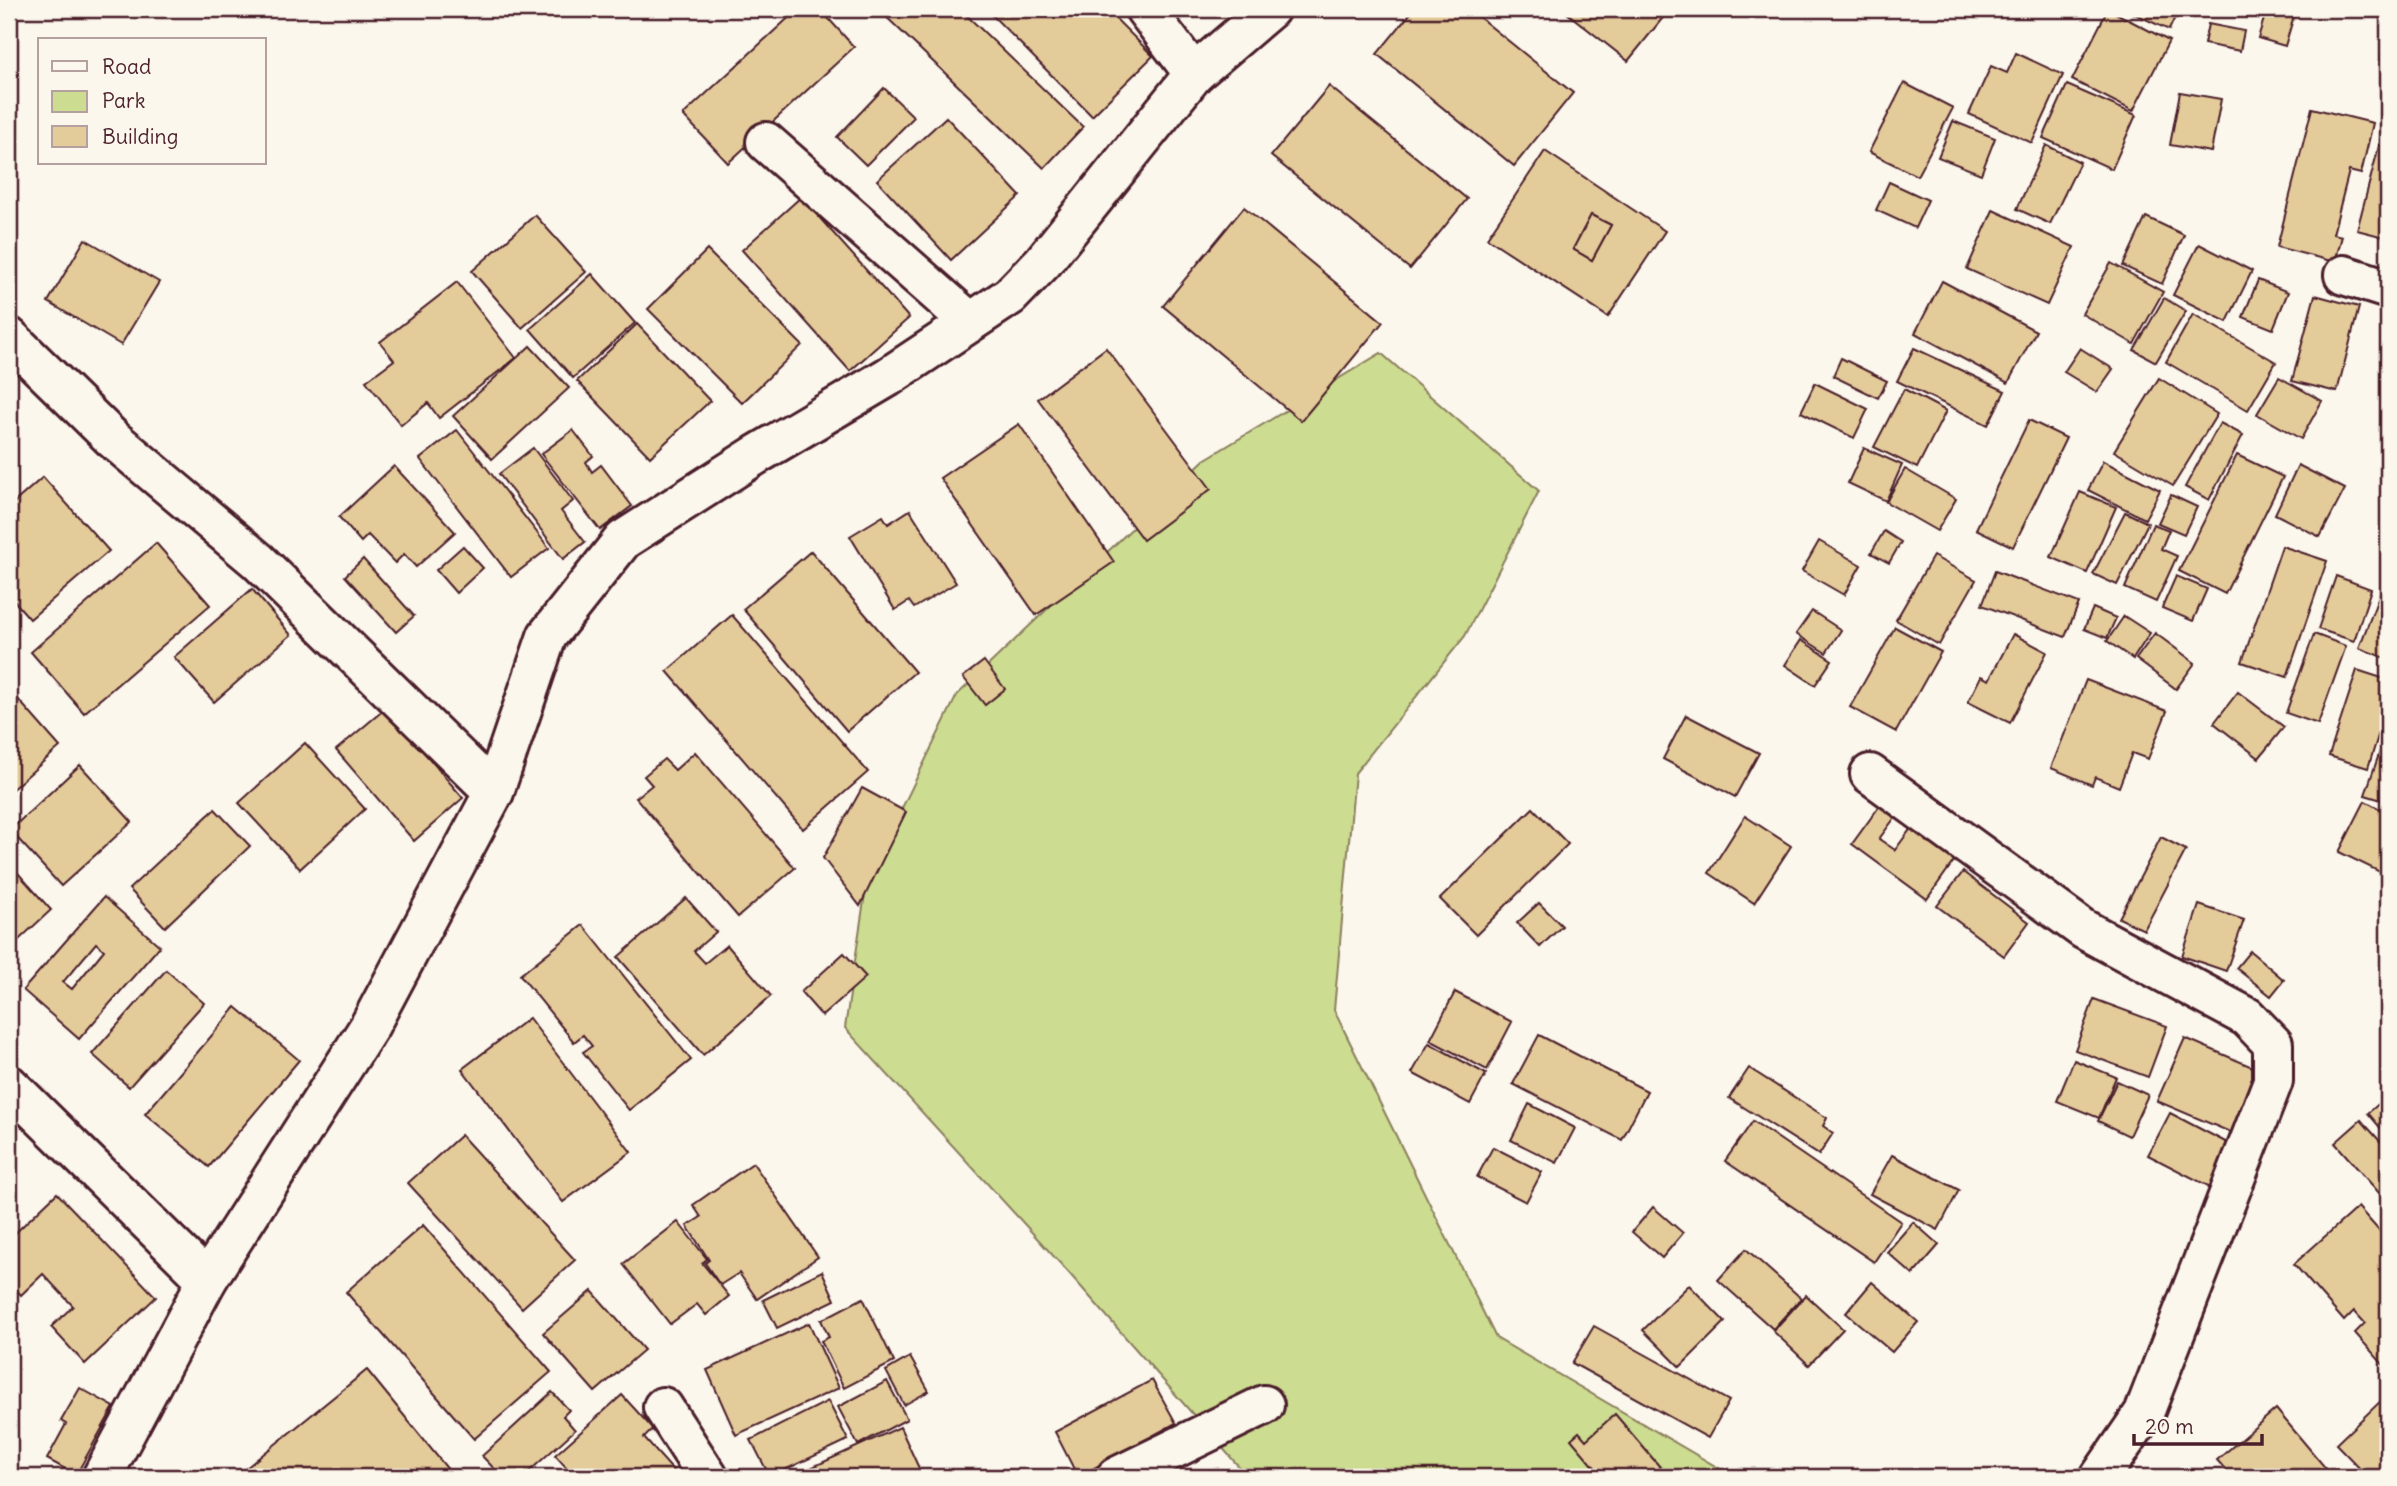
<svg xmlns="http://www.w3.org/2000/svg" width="2397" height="1486" font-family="Delius,sans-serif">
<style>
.green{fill:#ccdc90;stroke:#8b7e5e;stroke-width:2}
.building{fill:#e4cb9a;stroke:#4a1f2b;stroke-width:2;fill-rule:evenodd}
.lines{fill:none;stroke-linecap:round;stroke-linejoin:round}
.minor-casing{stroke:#4a1f2b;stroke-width:44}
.minor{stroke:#fbf7ec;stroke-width:38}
</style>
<rect width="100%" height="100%" fill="#fbf7ec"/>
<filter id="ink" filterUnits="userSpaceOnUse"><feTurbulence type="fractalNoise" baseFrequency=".0143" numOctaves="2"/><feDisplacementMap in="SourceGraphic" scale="14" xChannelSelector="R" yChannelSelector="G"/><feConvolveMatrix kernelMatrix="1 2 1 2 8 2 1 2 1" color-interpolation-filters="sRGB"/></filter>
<g filter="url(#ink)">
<polygon class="green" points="1381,353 1539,491 1465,636 1355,773 1334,1010 1496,1338 1734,1477 1248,1477 1068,1272 845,1028 867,880 957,695 1204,460"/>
<g class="building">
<polygon points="798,9 820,9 854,47 728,163 683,115"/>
<polygon points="878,9 960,9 1083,127 1044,168"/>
<polygon points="986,9 1106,9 1153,56 1092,116"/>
<polygon points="1414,9 1469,9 1573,93 1514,166 1377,54"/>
<polygon points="1562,9 1670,9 1628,61"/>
<polygon points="2108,9 2169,41 2133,111 2072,80"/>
<polygon points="2124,9 2179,9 2169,30"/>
<polygon points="2267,9 2296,9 2285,46 2258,38"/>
<polygon points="2388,15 2388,60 2381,59"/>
<polygon points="2208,24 2244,31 2240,51 2204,44"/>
<polygon points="2016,53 2063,75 2032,143 1969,114 1991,66 2007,73"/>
<polygon points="1904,83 1953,108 1917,176 1869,152"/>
<polygon points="2067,85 2136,115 2112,169 2043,138"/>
<polygon points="1329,86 1467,199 1410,269 1271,156"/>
<polygon points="884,88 914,117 866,165 837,137"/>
<polygon points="2180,92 2221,99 2211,152 2170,145"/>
<polygon points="2312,108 2373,123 2361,174 2349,171 2333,234 2342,236 2335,262 2277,247"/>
<polygon points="946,117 1020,196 951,260 877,180"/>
<polygon points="1953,121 1995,138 1981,174 1938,157"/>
<polygon points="2381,138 2388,140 2388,238 2357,230"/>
<polygon points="2046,145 2080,162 2050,224 2017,209"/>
<path d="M1545 151 1665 231 1608 317 1487 238ZM1591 215 1611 225 1592 260 1573 249Z"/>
<polygon points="1889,182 1928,200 1915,228 1876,210"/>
<polygon points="801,197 909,318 850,371 742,250"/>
<polygon points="1244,207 1383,322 1301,421 1163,306"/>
<polygon points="1993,210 2074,247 2047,305 1967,269"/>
<polygon points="535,215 586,272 522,328 472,271"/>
<polygon points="1591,215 1611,225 1592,260 1573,249"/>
<polygon points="2146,217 2184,235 2162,284 2123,266"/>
<polygon points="85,239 159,282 121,345 48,302"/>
<polygon points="2199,244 2252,271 2227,322 2173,295"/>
<polygon points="707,250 802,345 742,403 648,309"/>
<polygon points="2111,263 2163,292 2134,344 2082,314"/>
<polygon points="592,274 635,323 573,378 530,329"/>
<polygon points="2258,280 2288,292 2273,329 2243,317"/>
<polygon points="1942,281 2036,331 2008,383 1915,333"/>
<polygon points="457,282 516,358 439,418 428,403 401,425 366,381 394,360 380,342"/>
<polygon points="2315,295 2359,307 2337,392 2292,381"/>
<polygon points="2164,298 2186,311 2156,362 2134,350"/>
<polygon points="2193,314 2276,362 2248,410 2166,362"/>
<polygon points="637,324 710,401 650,457 577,381"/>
<polygon points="530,346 569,388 492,459 453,416"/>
<polygon points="1106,348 1211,489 1143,540 1038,399"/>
<polygon points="1914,348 2005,391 1988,425 1897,381"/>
<polygon points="2080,348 2113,369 2097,392 2064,372"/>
<polygon points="1841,358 1887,381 1878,398 1833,376"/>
<polygon points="2279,377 2322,401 2301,439 2257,414"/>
<polygon points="2159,378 2217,414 2173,486 2114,451"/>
<polygon points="1815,383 1868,409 1854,438 1801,412"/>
<polygon points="1904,389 1946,411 1917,468 1874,447"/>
<polygon points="2029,420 2066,438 2013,547 1976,529"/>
<polygon points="2220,423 2243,435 2209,500 2185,487"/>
<polygon points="1019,424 1114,562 1036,615 940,478"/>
<polygon points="457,430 549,548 511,577 420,459"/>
<polygon points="573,430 593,456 586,462 592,472 601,465 632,506 600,530 541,454"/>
<polygon points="533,448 573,501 561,511 585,542 563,559 499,474"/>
<polygon points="1864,448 1902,465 1886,501 1848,483"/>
<polygon points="2237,455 2283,477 2225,594 2179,571"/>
<polygon points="2103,461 2160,490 2145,519 2088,490"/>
<polygon points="2298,465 2345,489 2320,537 2275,514"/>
<polygon points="394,466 455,532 416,567 404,554 395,563 368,535 361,542 339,517"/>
<polygon points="1905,469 1956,499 1937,531 1886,502"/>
<polygon points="43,477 109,551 30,619 9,595 9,507"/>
<polygon points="2080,492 2116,507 2087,573 2051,557"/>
<polygon points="2171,495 2197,507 2184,534 2158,523"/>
<polygon points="910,510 956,583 914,608 909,601 895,610 850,536 883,516 888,524"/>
<polygon points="2125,512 2148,523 2117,585 2093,574"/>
<polygon points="2153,524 2169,530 2161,549 2177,556 2156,602 2125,588"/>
<polygon points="1884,531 1901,542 1889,563 1871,553"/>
<polygon points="1819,541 1861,565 1844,595 1802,571"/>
<polygon points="156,543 210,605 84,713 31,652"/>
<polygon points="463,546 483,568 456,593 436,570"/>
<polygon points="2282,546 2327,561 2287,677 2242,662"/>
<polygon points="811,551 915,672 847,731 743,609"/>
<polygon points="1933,556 1976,580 1939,645 1896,620"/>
<polygon points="363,559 414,616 396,632 345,576"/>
<polygon points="1995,571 2079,603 2065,637 1982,605"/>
<polygon points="2388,572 2388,659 2359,648"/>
<polygon points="2176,576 2207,589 2193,621 2162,608"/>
<polygon points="2336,576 2371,589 2354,641 2318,629"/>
<polygon points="252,589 291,635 214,702 174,657"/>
<polygon points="2093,608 2116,618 2107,638 2084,629"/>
<polygon points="1812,611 1841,630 1826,653 1796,634"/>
<polygon points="732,615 868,772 803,829 667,671"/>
<polygon points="2124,616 2150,633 2133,659 2107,641"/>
<polygon points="1895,627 1941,652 1896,732 1850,707"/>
<polygon points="2155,633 2195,663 2176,689 2136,659"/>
<polygon points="2013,634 2047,652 2010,723 1968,702 1981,676 1989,680"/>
<polygon points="2314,634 2346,646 2318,724 2286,713"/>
<polygon points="1801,640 1832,660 1815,685 1785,665"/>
<polygon points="984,661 1005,689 985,705 963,677"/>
<polygon points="2357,670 2388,680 2388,704 2368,768 2329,756"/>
<polygon points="2086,680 2167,711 2148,759 2132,753 2119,787 2095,777 2092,785 2051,768"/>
<polygon points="9,689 60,747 9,792"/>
<polygon points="2238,692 2284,727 2259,758 2214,723"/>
<polygon points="386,708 463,798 414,841 336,750"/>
<polygon points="1686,715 1759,753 1735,797 1663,759"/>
<polygon points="2388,728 2388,802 2365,795"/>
<polygon points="305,743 365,809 300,869 239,803"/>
<polygon points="695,752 795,868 738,917 636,798 652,785 644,776 664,759 675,770"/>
<polygon points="80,765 132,822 61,886 10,830"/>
<polygon points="862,788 906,812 860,906 823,858"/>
<polygon points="2365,801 2388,813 2388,865 2384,874 2339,852"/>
<polygon points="1881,804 1896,816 1879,839 1895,850 1912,827 1956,858 1927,899 1852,844"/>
<polygon points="1533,808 1568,844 1476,935 1440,899"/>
<polygon points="215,809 250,846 165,927 129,889"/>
<polygon points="1745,816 1791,846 1754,903 1709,873"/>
<polygon points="2161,837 2186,850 2144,930 2119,918"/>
<polygon points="9,863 51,910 9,949"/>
<polygon points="1963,872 2029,922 2004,956 1937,906"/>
<path d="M104 897 160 946 79 1039 23 990ZM96 943 104 950 72 989 63 982Z"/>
<polygon points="686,898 716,932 694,951 705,963 727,945 771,996 703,1055 618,957"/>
<polygon points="1539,903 1562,926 1540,947 1517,923"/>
<polygon points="2199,905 2244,920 2226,971 2182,956"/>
<polygon points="583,925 691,1060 629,1110 583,1052 592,1046 583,1035 574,1042 520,975"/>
<polygon points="2250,951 2284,980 2271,996 2236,968"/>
<polygon points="844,953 866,977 822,1016 801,992"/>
<polygon points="166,970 204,1003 129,1087 92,1054"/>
<polygon points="1455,992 1512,1022 1487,1070 1430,1040"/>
<polygon points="2094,999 2167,1026 2148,1077 2075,1050"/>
<polygon points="236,1007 299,1060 209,1167 145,1114"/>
<polygon points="529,1018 631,1152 563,1202 462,1069"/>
<polygon points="1539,1035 1647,1091 1622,1140 1513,1084"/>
<polygon points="2185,1038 2264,1072 2237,1135 2157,1101"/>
<polygon points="1429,1043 1486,1074 1470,1104 1412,1073"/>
<polygon points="2074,1060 2116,1077 2099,1118 2057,1101"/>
<polygon points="1749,1068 1827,1118 1823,1126 1833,1133 1819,1155 1729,1098"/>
<polygon points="2117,1081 2148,1095 2129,1136 2098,1121"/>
<polygon points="2388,1096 2388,1137 2368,1113"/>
<polygon points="1529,1104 1575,1128 1557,1163 1511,1140"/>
<polygon points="2170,1113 2235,1147 2214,1189 2148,1155"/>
<polygon points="2361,1120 2388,1150 2388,1203 2335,1143"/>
<polygon points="1753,1121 1901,1222 1874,1262 1725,1161"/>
<polygon points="461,1135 575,1260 522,1308 408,1183"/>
<polygon points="1493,1147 1542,1172 1526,1202 1477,1177"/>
<polygon points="1892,1155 1959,1190 1938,1230 1870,1194"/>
<polygon points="753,1163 818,1257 757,1299 739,1273 720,1285 705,1263 709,1260 687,1226 701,1217 693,1205"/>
<polygon points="57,1193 156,1297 85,1364 51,1327 73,1306 43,1274 21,1295 9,1282 9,1239"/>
<polygon points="1653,1207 1683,1233 1662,1258 1632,1232"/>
<polygon points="2358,1207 2388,1241 2388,1370 2355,1333 2365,1323 2354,1311 2344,1321 2294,1264"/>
<polygon points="678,1222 707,1259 702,1263 729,1296 706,1315 697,1304 670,1324 623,1264"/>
<polygon points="1913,1222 1939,1245 1913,1275 1887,1252"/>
<polygon points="423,1225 551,1372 474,1439 346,1292"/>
<polygon points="1746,1249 1801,1298 1773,1329 1718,1280"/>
<polygon points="822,1271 835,1300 777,1328 763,1300"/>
<polygon points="1872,1282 1918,1322 1892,1352 1846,1313"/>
<polygon points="1689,1285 1725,1322 1680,1367 1643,1330"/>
<polygon points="592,1291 644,1350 595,1392 543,1333"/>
<polygon points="1806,1295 1843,1329 1809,1365 1773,1331"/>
<polygon points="863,1298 894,1362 844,1388 821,1341 829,1337 821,1320"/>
<polygon points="809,1323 839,1388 736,1435 707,1370"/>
<polygon points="1594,1326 1729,1401 1708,1438 1572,1363"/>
<polygon points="910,1357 929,1391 904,1405 886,1371"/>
<polygon points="367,1370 454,1477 235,1477"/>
<polygon points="1152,1380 1176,1423 1078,1477 1055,1432"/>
<polygon points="887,1381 907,1419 858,1445 838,1407"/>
<polygon points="80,1388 114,1407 76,1475 47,1459 66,1424 61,1421"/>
<polygon points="552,1392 569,1410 563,1416 575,1430 523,1477 502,1477 482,1456"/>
<polygon points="2388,1394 2388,1477 2368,1477 2336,1444"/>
<polygon points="622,1395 653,1429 644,1438 679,1477 575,1477 555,1455"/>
<polygon points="828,1401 848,1440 770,1477 751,1440"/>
<polygon points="2276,1409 2333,1477 2232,1477 2217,1460"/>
<polygon points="1615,1414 1660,1467 1648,1477 1603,1477 1571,1439 1579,1432 1586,1440"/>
<polygon points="900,1427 923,1477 791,1477"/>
<polygon points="1219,1470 1223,1477 1208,1477"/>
</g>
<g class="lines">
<defs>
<g id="minor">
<polyline points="1145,9 1194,74"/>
<polyline points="766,142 969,321"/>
<polyline points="2344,275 2388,289"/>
<polyline points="9,337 113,439 258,561 494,792"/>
<polyline points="1870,774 2083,929 2247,1017 2273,1044 2273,1081 2144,1413 2100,1477"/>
<polyline points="9,1085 207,1280"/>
<polyline points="663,1407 708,1477"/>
<polyline points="102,1477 207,1280 369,1027 494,792 547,636 623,540 756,455 888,377 1010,296 1043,262 1194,74 1270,9"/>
<polyline points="1116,1477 1264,1405"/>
</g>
</defs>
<use href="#minor" class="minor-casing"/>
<use href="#minor" class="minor"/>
</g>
</g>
<rect width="2397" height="1486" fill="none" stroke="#fbf7ec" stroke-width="35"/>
<rect x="18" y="18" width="2362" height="1451" fill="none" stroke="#4a1f2b" stroke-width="2.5" filter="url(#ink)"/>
<rect x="38" y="38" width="228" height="126" fill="#fbf7ec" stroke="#b4a19f" stroke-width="2"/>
<rect x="52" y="61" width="35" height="10" fill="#fbf7ec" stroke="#b4a19f" stroke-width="2"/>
<text x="102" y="74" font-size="21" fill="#4a1f2b">Road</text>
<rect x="52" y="91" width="35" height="21" fill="#ccdc90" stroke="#b4a19f" stroke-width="2"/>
<text x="102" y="108" font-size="21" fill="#4a1f2b">Park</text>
<rect x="52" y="126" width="35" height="21" fill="#e4cb9a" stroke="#b4a19f" stroke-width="2"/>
<text x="102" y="144" font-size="21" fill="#4a1f2b">Building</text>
<path d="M2134 1434v10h128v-10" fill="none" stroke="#4a1f2b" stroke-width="3.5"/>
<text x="2145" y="1434" font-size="21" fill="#4a1f2b" stroke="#fbf7ec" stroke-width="5" paint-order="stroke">20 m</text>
</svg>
